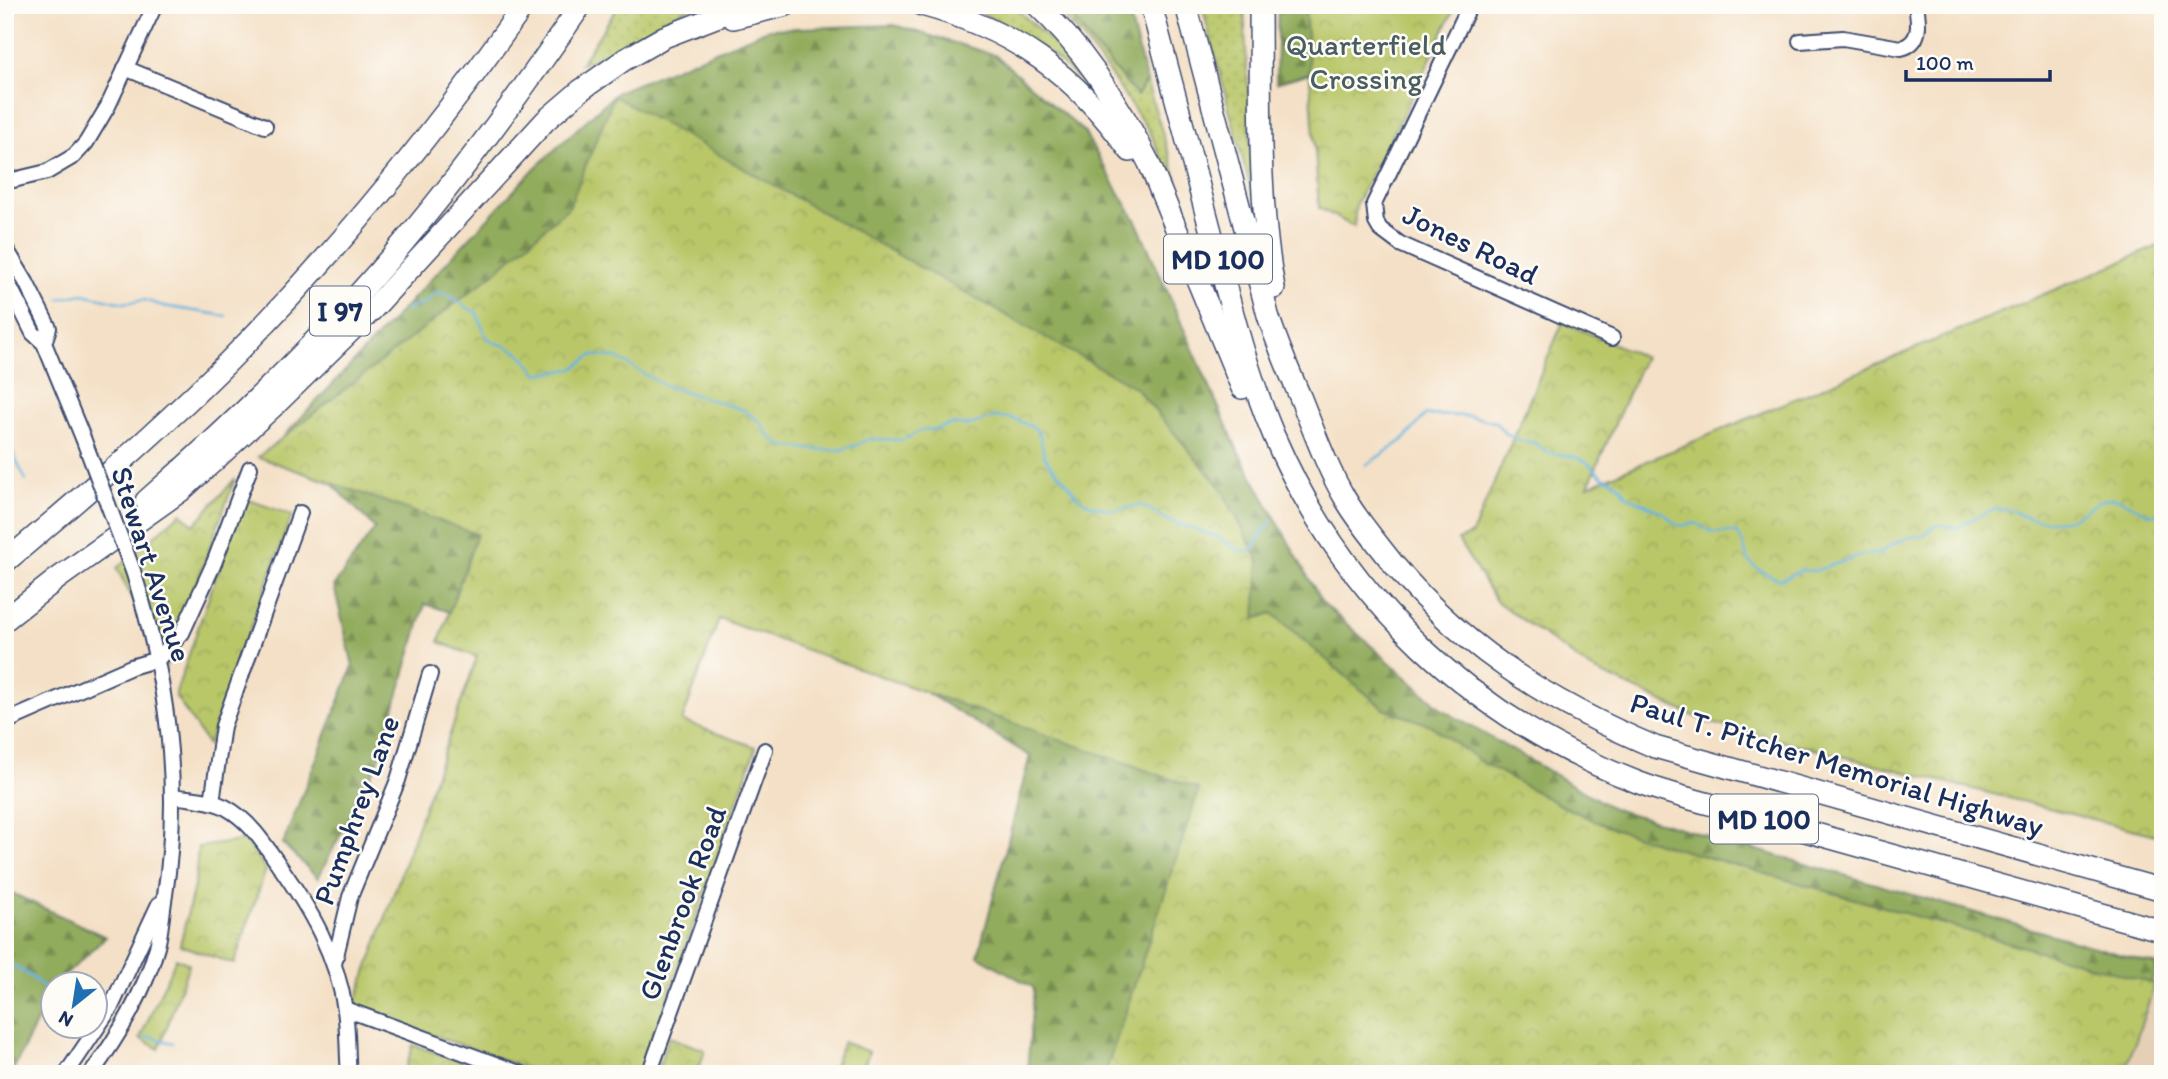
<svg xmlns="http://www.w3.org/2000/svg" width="2168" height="1079" font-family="Itim,sans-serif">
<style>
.built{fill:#e5d0b7}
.grass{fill:url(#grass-dots);stroke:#6a7b64;stroke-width:2}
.forest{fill:url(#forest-firs);stroke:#566e5e;stroke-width:2}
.park{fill:url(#park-crowns);stroke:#6a7b64;stroke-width:2}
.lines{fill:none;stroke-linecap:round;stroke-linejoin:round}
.stream{stroke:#64b3de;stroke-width:2.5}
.minor-casing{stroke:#3c4a6e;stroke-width:18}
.highway-casing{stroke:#3c4a6e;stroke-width:24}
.minor{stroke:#fff;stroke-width:14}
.highway{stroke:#fff;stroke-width:21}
.minor-bridge-casing{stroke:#3c4a6e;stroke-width:18;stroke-linecap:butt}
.minor-bridge{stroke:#fff;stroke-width:14}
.labels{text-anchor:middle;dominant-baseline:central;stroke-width:5;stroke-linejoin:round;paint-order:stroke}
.shield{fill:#fdfcf7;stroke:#5f6c8c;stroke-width:2}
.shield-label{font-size:28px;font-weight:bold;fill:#1b2f5e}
.park-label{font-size:30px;fill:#4a5d61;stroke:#fdfcf7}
.street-label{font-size:30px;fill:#1b2f5e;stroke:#fdfcf7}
</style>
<defs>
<pattern id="grass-dots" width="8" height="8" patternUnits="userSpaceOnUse" patternTransform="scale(1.75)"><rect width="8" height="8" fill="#b9c769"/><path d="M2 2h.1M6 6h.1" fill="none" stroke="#9eab5d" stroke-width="1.8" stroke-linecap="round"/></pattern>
<pattern id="forest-firs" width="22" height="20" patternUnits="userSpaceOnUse" patternTransform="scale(1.75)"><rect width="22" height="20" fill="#92ac5d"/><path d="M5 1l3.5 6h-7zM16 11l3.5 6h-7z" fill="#768c50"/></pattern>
<pattern id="park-crowns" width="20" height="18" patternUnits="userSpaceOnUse" patternTransform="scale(1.75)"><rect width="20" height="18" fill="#b9c769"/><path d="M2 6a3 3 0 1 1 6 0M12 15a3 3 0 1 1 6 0" fill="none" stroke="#9eab5d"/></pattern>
</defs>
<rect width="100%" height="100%" fill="#fdfcf7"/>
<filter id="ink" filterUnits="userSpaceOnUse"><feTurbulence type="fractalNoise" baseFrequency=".0143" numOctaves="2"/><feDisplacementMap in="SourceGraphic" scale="14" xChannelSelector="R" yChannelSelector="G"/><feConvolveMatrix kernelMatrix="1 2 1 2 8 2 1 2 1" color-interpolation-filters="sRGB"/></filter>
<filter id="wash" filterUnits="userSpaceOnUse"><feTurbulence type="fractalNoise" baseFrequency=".00686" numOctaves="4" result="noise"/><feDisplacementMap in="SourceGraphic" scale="28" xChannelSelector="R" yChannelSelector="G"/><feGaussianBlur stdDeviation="1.57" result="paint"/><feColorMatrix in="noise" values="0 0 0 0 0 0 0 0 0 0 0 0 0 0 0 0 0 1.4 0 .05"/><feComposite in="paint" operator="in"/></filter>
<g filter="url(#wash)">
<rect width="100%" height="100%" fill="#f4e0c6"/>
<polygon class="built" points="2155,984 2163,986 2163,1074 2124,1074"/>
<g class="grass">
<polygon points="619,5 697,5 682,11 595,59 581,63"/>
<polygon points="969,5 1012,5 1061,50 1089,88 1053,56"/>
<polygon points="1052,5 1063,5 1094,46 1138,95 1146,80 1199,250 1151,134 1107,70 1078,32"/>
<polygon points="1202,5 1244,5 1253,198 1208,29"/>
</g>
<g class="forest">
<polygon points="1063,5 1127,5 1146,80 1137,96 1094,46"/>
<polygon points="1278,5 1446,5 1366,24 1310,73 1276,83"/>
<polygon points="894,25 995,55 1084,132 1137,223 1238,451 1322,602 1443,710 1614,809 2157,965 2124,1074 1027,1072 1034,988 978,956 1030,756 840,640 715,602 544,642 425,604 379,760 318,878 283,844 353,666 334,586 375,528 285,435 535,168 617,92 769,29"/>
<polygon points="5,890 106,937 56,984 52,984 52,991 14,1068 5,1064"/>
</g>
<g class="park">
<polygon points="1305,5 1456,5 1414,93 1356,204 1354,227 1319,208"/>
<polygon points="614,96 1136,388 1221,488 1259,560 1255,619 1272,613 1384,709 1430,725 1483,763 1558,804 1606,826 1664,845 2155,984 2124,1074 1105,1074 1199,789 719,619 682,721 756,747 641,1074 542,1074 354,1007 477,657 439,642 477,534 258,457 493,274 569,207"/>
<polygon points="2163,244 2163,837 1707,722 1591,669 1496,601 1458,540 1472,534 1563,322 1644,357 1588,486"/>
<polygon points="235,479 166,666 117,568 181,513 194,525"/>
<polygon points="243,498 292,515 208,745 175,695"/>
<polygon points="245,840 266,869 234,964 180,945 195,882 198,847"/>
<polygon points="176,958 189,964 159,1049 140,1038"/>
<polygon points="669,1037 705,1050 697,1074 656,1074"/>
<polygon points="843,1042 869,1052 861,1074 831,1074"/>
<polygon points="413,1045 499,1074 404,1074"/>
</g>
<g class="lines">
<g class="stream">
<polyline points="59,299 83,294 124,303 144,300 163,306 226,316"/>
<path d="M406 310 428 301 435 292C452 292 462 307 477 313L485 334 492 342 506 346 521 354 538 374 573 369 593 355 617 358 663 385 744 410 763 425 769 436 783 446 819 450H840L857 445 868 439 903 440 922 430 936 429 952 424 966 426 995 417 1011 418 1035 428 1040 436 1044 455 1051 466 1067 482 1078 498 1091 505 1112 510 1141 505 1169 521 1216 536 1239 551H1251L1271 521"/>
<polyline points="5,430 15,458 26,480"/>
<path d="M1366 465 1405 439 1425 415 1469 416 1495 422 1505 433 1519 441 1533 442 1546 452 1576 457 1587 462 1604 478 1612 480 1621 487 1627 496 1664 513 1673 522 1681 526 1695 523 1714 533 1735 532C1745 540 1743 552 1750 562 1757 571 1770 575 1780 580L1802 570 1814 571 1863 555 1881 553 1891 545 1909 537 1924 536C1934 523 1940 523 1956 528 1971 521 1988 507 2006 509 2011 509 2016 513 2020 515 2032 520 2051 522 2064 520 2081 518 2095 498 2113 498 2132 499 2140 519 2163 513"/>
<path d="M5 962C22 969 39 982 52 995"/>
<polyline points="145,1036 173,1043"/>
</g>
</g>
</g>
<g filter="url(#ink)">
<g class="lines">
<defs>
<g id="minor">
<polyline points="1470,5 1374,204 1376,222 1380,229 1400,244 1612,338"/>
<path d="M1800 41 1843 38 1901 48C1922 43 1919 22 1916 5"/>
<polyline points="125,68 265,126"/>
<polyline points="5,182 47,172 74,156 86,143 108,106 155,5"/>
<polyline points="5,247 26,282 49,328 44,343"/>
<polyline points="5,277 33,333 44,343 83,438"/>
<polyline points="158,659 182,633 214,563 250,468"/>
<polyline points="5,722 131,667 158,659"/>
<path d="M173 796C190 799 209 799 225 807 249 820 264 843 279 865 310 909 337 955 345 1010 348 1031 347 1053 349 1074"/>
<polyline points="212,802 223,726 300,513"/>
<polyline points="334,964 350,897 398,780 430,674"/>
<polyline points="345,1009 522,1074"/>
<polyline points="66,1074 111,1007 159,904"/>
<path d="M91 1074C119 1035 144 994 157 947 161 931 162 912 165 895 182 783 167 678 133 571"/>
<polyline points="649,1074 765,750"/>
</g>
<g id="highway">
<path d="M922 5C1014 30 1075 74 1130 151"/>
<path d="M1037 5C1085 50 1120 105 1149 163L1242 388"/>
<path d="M1151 5C1173 86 1194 167 1215 247 1232 311 1248 375 1274 436 1344 598 1472 718 1637 782 1663 792 1690 799 1717 806 1756 817 1795 828 1834 839 1943 870 2053 900 2163 931"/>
<path d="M1186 5 1268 315C1277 344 1289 371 1301 399 1315 434 1327 468 1346 500 1356 517 1368 532 1380 547 1453 643 1546 701 1655 747L2163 890"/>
<path d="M1260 5C1261 100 1257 195 1274 288"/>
<polyline points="733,18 786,5"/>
<path d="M146 501C237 421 325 336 403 243 467 167 525 87 581 5"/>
<path d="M5 562C82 497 159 431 230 360 338 251 436 131 524 5"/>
<polyline points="5,620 57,579 182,490 275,405 373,309 546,120 581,90 624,60 664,37 747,5"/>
</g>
</defs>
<use href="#minor" class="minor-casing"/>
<use href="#highway" class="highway-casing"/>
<use href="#minor" class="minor"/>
<use href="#highway" class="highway"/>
<defs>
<polyline id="minor-bridge" points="83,438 133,571"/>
</defs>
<use href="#minor-bridge" class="minor-bridge-casing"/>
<use href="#minor-bridge" class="minor-bridge"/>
</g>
</g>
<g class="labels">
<g class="shield">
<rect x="1164" y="234.5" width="108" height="49" rx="5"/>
<rect x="310" y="286.5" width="60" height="49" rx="5"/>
<rect x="1710" y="794.5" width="108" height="49" rx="5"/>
</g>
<g class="shield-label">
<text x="1218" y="259">MD 100</text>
<text x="340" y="311">I 97</text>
<text x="1764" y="819">MD 100</text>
</g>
<g class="park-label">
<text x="1366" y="44">Quarterfield<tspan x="1366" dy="34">Crossing</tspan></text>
</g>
<g class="street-label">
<text transform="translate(1471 244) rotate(26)">Jones Road</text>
<text transform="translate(152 564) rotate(72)">Stewart Avenue</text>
<text transform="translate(1837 764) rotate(17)">Paul T. Pitcher Memorial Highway</text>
<text transform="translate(356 810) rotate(-70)">Pumphrey Lane</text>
<text transform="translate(682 903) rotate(-70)">Glenbrook Road</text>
</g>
</g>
<rect width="2168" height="1079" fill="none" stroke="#fdfcf7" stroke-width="28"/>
<g transform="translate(74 1005) rotate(210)"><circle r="33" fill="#fdfcf7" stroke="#a3aaba" stroke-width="2"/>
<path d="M0-5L12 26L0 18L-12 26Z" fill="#1f6fb2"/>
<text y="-10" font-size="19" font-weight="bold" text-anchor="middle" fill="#1b2f5e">N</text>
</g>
<path d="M1906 70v10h144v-10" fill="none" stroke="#1b2f5e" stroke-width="3.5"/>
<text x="1916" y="70" font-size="21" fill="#1b2f5e" stroke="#fdfcf7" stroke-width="5" paint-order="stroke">100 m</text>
</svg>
